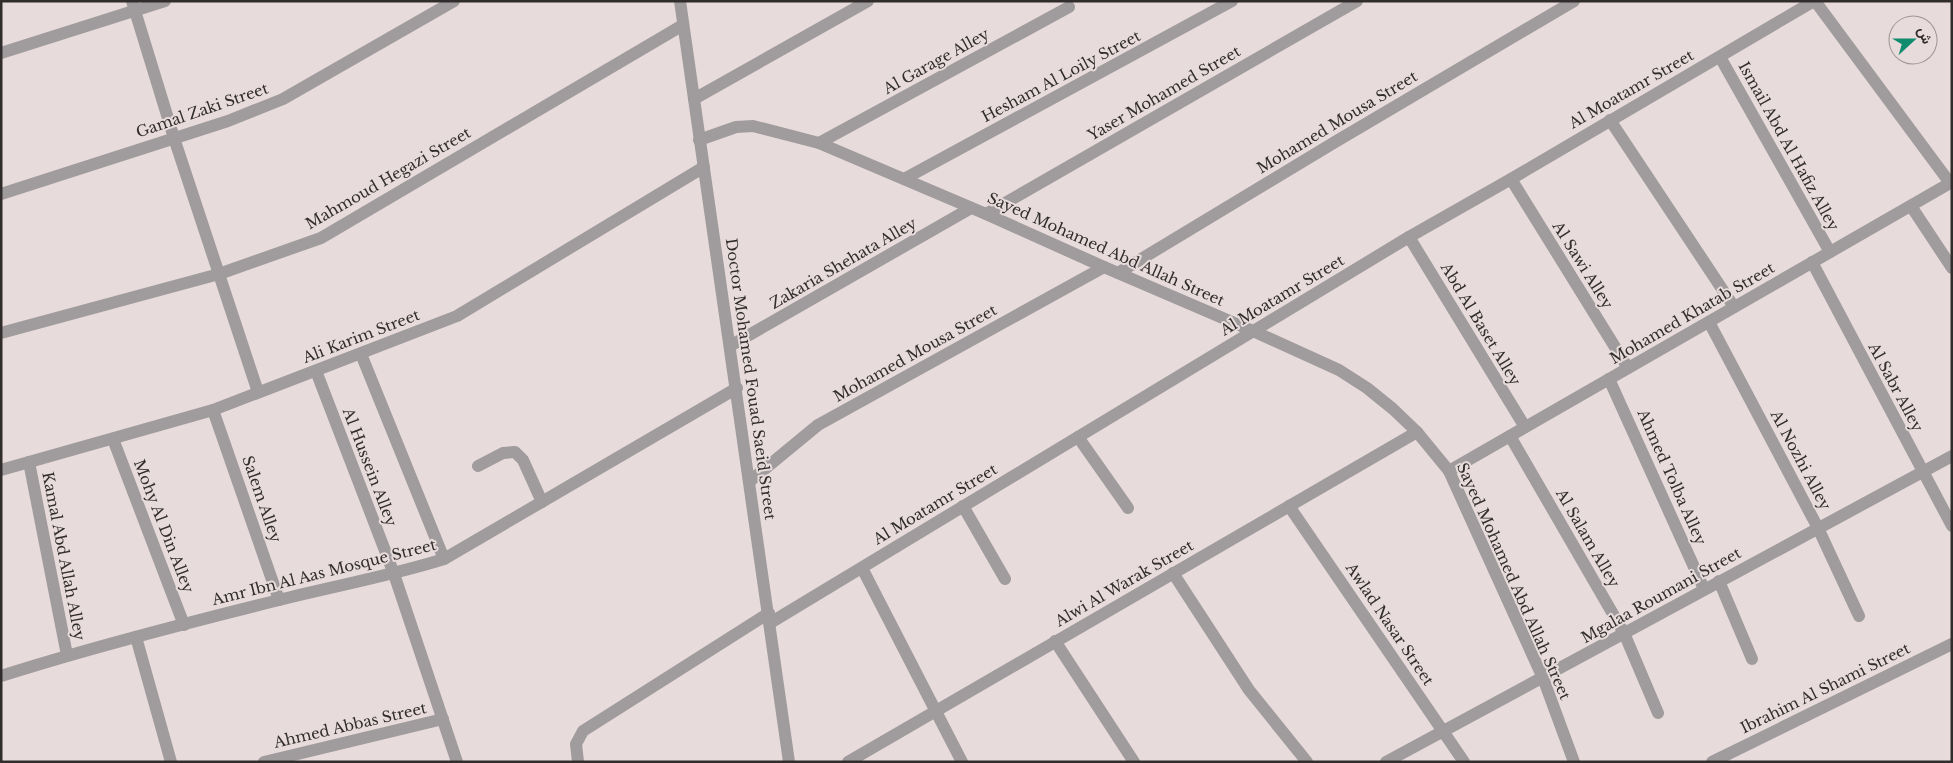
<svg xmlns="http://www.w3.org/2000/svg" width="1953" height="763" font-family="'Libre Baskerville',Vazirmatn,serif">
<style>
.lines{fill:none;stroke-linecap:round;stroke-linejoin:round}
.service{stroke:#a09b9d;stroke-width:12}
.minor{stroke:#a09b9d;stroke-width:12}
.labels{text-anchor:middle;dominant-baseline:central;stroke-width:4;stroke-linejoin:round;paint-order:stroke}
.street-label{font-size:15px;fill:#322d2d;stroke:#e7dbdb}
</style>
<rect width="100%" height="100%" fill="#e7dbdb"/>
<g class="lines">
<polyline class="service" points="478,466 503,453 515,452 523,460 542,502"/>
<g class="minor">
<polyline points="132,1 174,138 258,392"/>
<polyline points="680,1 789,762"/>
<polyline points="1815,1 1950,183"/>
<polyline points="1,53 165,1"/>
<polyline points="1720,57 1830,252"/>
<polyline points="694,99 868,1"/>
<polyline points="1610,120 1734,307"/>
<polyline points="699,140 736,127 753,126 819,143 986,214 1104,267 1253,331 1339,370 1367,388 1393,409 1417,432 1449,471 1543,678 1574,762"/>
<polyline points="819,143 1069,7"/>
<polyline points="904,179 1232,1"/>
<polyline points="1511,179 1628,368"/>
<polyline points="1,194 228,121 283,99 454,1"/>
<polyline points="1911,206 1952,268"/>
<polyline points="986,214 1357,1"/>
<polyline points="1409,237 1525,427"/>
<polyline points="1812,262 1952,526"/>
<polyline points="1118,273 1335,142 1574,1"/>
<polyline points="1709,322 1818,528 1859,616"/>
<polyline points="1,333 219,274 321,238 683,25"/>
<polyline points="730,346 971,208"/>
<polyline points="361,354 444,559"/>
<polyline points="316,371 394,574 457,762"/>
<polyline points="1609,379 1704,589"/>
<polyline points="213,410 279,600"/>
<polyline points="1510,436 1624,633 1658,713"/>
<polyline points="1078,437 1128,508"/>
<polyline points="113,439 184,625"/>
<polyline points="29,462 67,655"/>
<polyline points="1,470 213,410 457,316 704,167"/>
<polyline points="1449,471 1952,182"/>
<polyline points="750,481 818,425 1104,267"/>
<polyline points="963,506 1005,579"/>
<polyline points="1289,506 1464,762"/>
<polyline points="862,568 962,762"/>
<polyline points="1173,573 1249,690 1307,762"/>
<polyline points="1719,581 1752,659"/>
<polyline points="770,623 1409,237 1511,179 1814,1"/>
<polyline points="136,637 171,762"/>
<polyline points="1055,641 1134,762"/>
<path d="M1 676C92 647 186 623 279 600 334 586 390 576 444 559L737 388"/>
<polyline points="264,762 443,719"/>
<polyline points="578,762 576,744 583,731 769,613"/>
<polyline points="848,762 1417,432"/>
<polyline points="1386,762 1952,456"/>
<polyline points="1712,762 1952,644"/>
</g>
</g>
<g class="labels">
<g class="street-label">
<text transform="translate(936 61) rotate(-29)">Al Garage Alley</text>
<text transform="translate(1061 76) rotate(-28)">Hesham Al Loily Street</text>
<text transform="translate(1631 89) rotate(-30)">Al Moatamr Street</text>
<text transform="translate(1164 93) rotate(-30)">Yaser Mohamed Street</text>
<text transform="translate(202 110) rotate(-19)">Gamal Zaki Street</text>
<text transform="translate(1337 122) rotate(-31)">Mohamed Mousa Street</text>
<text transform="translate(1789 146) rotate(61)">Ismail Abd Al Hafiz Alley</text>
<text transform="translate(388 178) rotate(-30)">Mahmoud Hegazi Street</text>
<text transform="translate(1106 249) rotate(24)">Sayed Mohamed Abd Allah Street</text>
<text transform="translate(843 263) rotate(-30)">Zakaria Shehata Alley</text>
<text transform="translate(1583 265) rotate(58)">Al Sawi Alley</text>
<text transform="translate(1282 295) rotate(-31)">Al Moatamr Street</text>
<text transform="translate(1692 313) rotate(-30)">Mohamed Khatab Street</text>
<text transform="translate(1481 324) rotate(59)">Abd Al Baset Alley</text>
<text transform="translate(361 336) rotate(-21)">Ali Karim Street</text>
<text transform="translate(915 353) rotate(-29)">Mohamed Mousa Street</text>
<text transform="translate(751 379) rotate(82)">Doctor Mohamed Fouad Saeid Street</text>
<text transform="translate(1896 387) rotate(62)">Al Sabr Alley</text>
<text transform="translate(1801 460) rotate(62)">Al Nozhi Alley</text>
<text transform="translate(370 467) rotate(69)">Al Hussein Alley</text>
<text transform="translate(1672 477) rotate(66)">Ahmed Tolba Alley</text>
<text transform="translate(262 499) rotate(71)">Salem Alley</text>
<text transform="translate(935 504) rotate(-31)">Al Moatamr Street</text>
<text transform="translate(164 526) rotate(69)">Mohy Al Din Alley</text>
<text transform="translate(1588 538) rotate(60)">Al Salam Alley</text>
<text transform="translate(64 556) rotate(79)">Kamal Abd Allah Alley</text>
<text transform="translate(324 572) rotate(-14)">Amr Ibn Al Aas Mosque Street</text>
<text transform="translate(1514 581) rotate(66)">Sayed Mohamed Abd Allah Street</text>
<text transform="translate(1124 583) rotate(-30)">Alwi Al Warak Street</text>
<text transform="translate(1661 595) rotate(-29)">Mgalaa Roumani Street</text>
<text transform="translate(1390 624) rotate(56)">Awlad Nasar Street</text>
<text transform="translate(1825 688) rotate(-26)">Ibrahim Al Shami Street</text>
<text transform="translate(350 725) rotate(-13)">Ahmed Abbas Street</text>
</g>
</g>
<rect width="1953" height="763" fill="none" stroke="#322d2d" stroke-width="5"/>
<g transform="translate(1913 40) rotate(69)"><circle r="24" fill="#e7dbdb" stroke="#9f9595"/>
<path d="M0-4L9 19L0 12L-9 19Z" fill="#108b6e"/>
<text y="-8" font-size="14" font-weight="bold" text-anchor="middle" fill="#322d2d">ش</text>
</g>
</svg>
